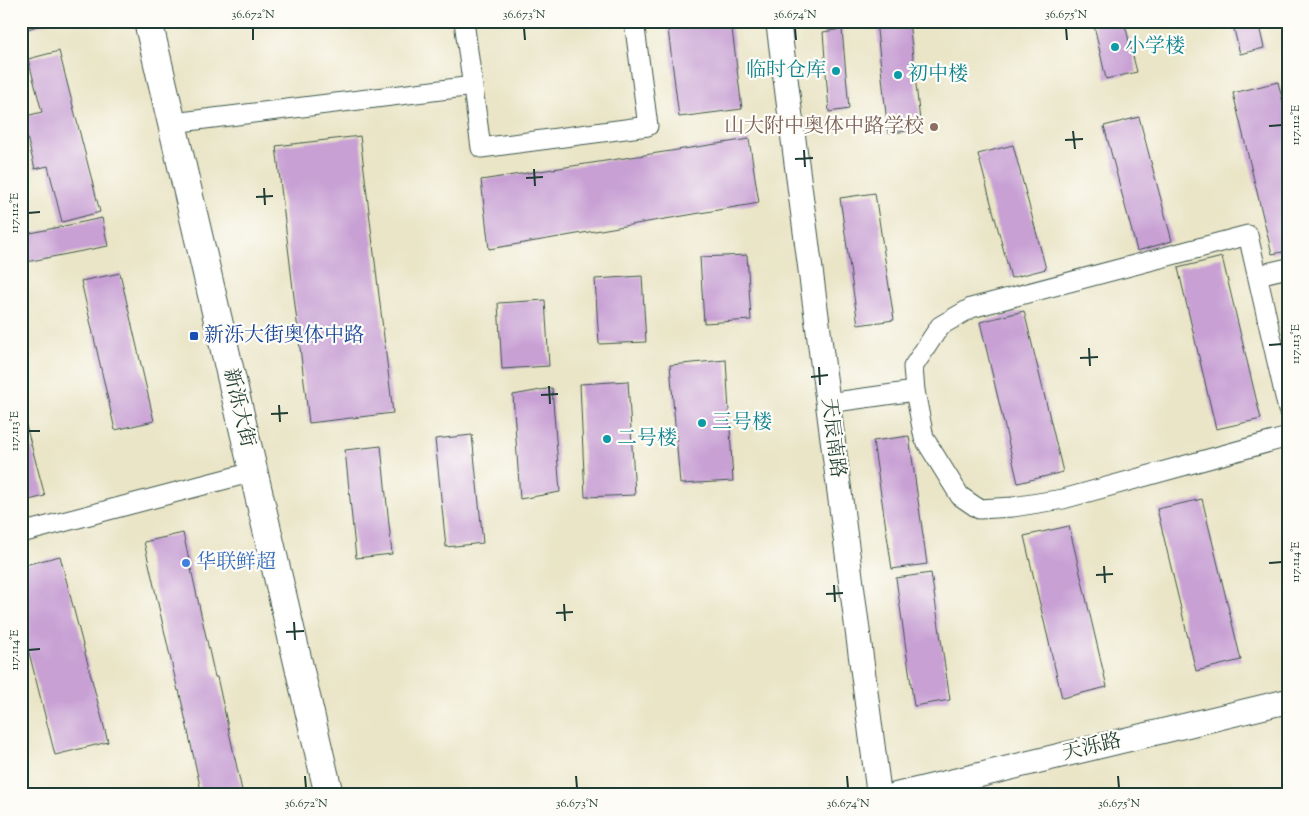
<svg xmlns="http://www.w3.org/2000/svg" width="1309" height="816" font-family="'Sorts Mill Goudy','Noto Serif SC',serif">
<style>
.building{fill:#c8a0d4}
.lines{fill:none;stroke-linecap:round;stroke-linejoin:round}
.minor-casing{stroke:#3d564a;stroke-width:21}
.tertiary-casing{stroke:#3d564a;stroke-width:26}
.secondary-casing{stroke:#3d564a;stroke-width:30}
.minor{stroke:#fff;stroke-width:19}
.tertiary{stroke:#fff;stroke-width:24}
.secondary{stroke:#fff;stroke-width:28}
.ticks{fill:none;stroke:#1f3d34;stroke-width:2}
.culture-dot{fill:#0f9aa8;stroke:#fdfcf7;stroke-width:2}
.education-dot{fill:#8d6e63;stroke:#fdfcf7;stroke-width:2}
.transit-dot{fill:#1a4fb4;stroke:#fdfcf7;stroke-width:2}
.shop-dot{fill:#3f7fe0;stroke:#fdfcf7;stroke-width:2}
.labels{text-anchor:middle;dominant-baseline:central;stroke-width:4.5;stroke-linejoin:round;paint-order:stroke}
.culture-label{font-size:20px;fill:#0d838f;stroke:#fdfcf7;text-anchor:start}
.education-label{font-size:20px;fill:#785e54;stroke:#fdfcf7;text-anchor:end}
.transit-label{font-size:20px;fill:#164399;stroke:#fdfcf7;text-anchor:start}
.street-label{font-size:20px;fill:#1f3d34;stroke:#fdfcf7}
.shop-label{font-size:20px;fill:#366cbe;stroke:#fdfcf7;text-anchor:start}
.neatline{fill:none;stroke:#1f3d34;stroke-width:2}
.ticks-label{font-size:12px;text-anchor:middle;fill:#1f3d34}
</style>
<rect width="100%" height="100%" fill="#fdfcf7"/>
<filter id="ink" filterUnits="userSpaceOnUse"><feTurbulence type="fractalNoise" baseFrequency=".02" numOctaves="2"/><feDisplacementMap in="SourceGraphic" scale="10" xChannelSelector="R" yChannelSelector="G"/><feConvolveMatrix kernelMatrix="1 2 1 2 8 2 1 2 1" color-interpolation-filters="sRGB"/></filter>
<filter id="wash" filterUnits="userSpaceOnUse"><feTurbulence type="fractalNoise" baseFrequency=".0096" numOctaves="4" result="noise"/><feDisplacementMap in="SourceGraphic" scale="20" xChannelSelector="R" yChannelSelector="G"/><feGaussianBlur stdDeviation="1.12" result="paint"/><feColorMatrix in="noise" values="0 0 0 0 0 0 0 0 0 0 0 0 0 0 0 0 0 1.4 0 .05"/><feComposite in="paint" operator="in"/></filter>
<g filter="url(#wash)">
<rect width="100%" height="100%" fill="#eae5c7"/>
<g id="blocks">
<g class="building">
<polygon points="21,21 50,21 50,22 21,31"/>
<polygon points="667,21 731,21 742,109 679,117"/>
<polygon points="876,21 909,21 921,130 888,133"/>
<polygon points="1093,21 1124,21 1137,72 1106,79"/>
<polygon points="1232,21 1258,21 1264,48 1240,54"/>
<polygon points="842,29 849,109 829,112 823,32"/>
<polygon points="59,51 100,212 62,222 48,166 35,169 22,117 42,112 28,59"/>
<polygon points="1278,82 1288,122 1288,251 1272,254 1233,93"/>
<polygon points="1139,117 1172,241 1137,251 1104,126"/>
<polygon points="360,136 393,413 309,423 276,146"/>
<polygon points="749,139 759,203 489,249 481,180"/>
<polygon points="1013,145 1046,269 1011,278 978,154"/>
<polygon points="875,193 894,320 858,325 840,198"/>
<polygon points="102,218 108,246 21,263 21,235"/>
<polygon points="747,255 751,320 704,323 700,257"/>
<polygon points="1222,257 1261,419 1216,429 1178,268"/>
<polygon points="120,273 154,421 115,430 81,281"/>
<polygon points="642,276 646,342 599,344 595,279"/>
<polygon points="545,300 549,366 502,369 498,303"/>
<polygon points="1024,311 1063,472 1018,483 980,322"/>
<polygon points="726,360 733,481 680,484 670,365"/>
<polygon points="628,381 635,495 585,497 580,384"/>
<polygon points="552,388 560,492 520,499 513,395"/>
<polygon points="21,407 45,496 21,502"/>
<polygon points="472,435 483,543 446,547 435,439"/>
<polygon points="909,436 927,564 892,569 873,441"/>
<polygon points="381,446 392,554 356,558 345,450"/>
<polygon points="1202,499 1241,660 1196,671 1157,509"/>
<polygon points="1069,526 1107,687 1062,698 1024,536"/>
<polygon points="183,533 215,677 217,677 243,795 202,795 179,690 178,691 144,542"/>
<polygon points="60,556 108,742 55,755 21,621 21,566"/>
<polygon points="931,573 950,700 914,706 896,578"/>
</g>
</g>
</g>
<g filter="url(#ink)">
<use href="#blocks" fill-opacity="0" stroke="#3d564a" stroke-width="1"/>
<g class="lines">
<defs>
<g id="minor">
<polyline points="464,21 481,148 648,126 634,21"/>
<polyline points="173,123 473,86"/>
<polyline points="1258,275 1288,268"/>
<polyline points="828,403 915,391"/>
<polyline points="1288,410 1248,235 971,308 940,326 913,367 915,391 924,438 960,496 979,509 1013,507 1063,499 1288,437"/>
<polyline points="21,533 253,472"/>
</g>
<g id="tertiary">
<polyline points="778,21 879,795"/>
<polyline points="896,795 1288,701"/>
</g>
<polyline id="secondary" points="148,21 329,795"/>
</defs>
<use href="#minor" class="minor-casing"/>
<use href="#tertiary" class="tertiary-casing"/>
<use href="#secondary" class="secondary-casing"/>
<use href="#minor" class="minor"/>
<use href="#tertiary" class="tertiary"/>
<use href="#secondary" class="secondary"/>
</g>
</g>
<path class="ticks" d="M253 28V40M524 28 525 40M795 28 796 40M1066 28 1067 40M1269 126 1282 125M1073 131 1075 149M1065 140 1083 139M804 150 805 167M795 159 813 158M534 169 535 186M526 178 543 177M264 188 265 205M256 197 273 196M28 213 40 212M1269 345 1282 344M1089 348 1090 366M1080 358 1098 357M819 367 820 385M811 377 828 375M549 386 550 404M541 395 558 394M279 405 280 422M271 414 288 413M28 431H40M1269 563 1282 562M1104 566 1105 583M1096 575 1113 574M834 585 835 602M826 594 843 593M564 604 565 621M556 613 573 612M294 622 295 640M286 632 304 631M28 650 40 649M305 776 306 788M576 776 577 788M847 776 848 788M1118 776 1119 788"/>
<g class="culture-dot">
<circle cx="1115" cy="47" r="5"/>
<circle cx="836" cy="71" r="5"/>
<circle cx="898" cy="75" r="5"/>
<circle cx="702" cy="423" r="5"/>
<circle cx="607" cy="439" r="5"/>
</g>
<circle class="education-dot" cx="934" cy="127" r="5"/>
<rect class="transit-dot" x="189" y="331" width="10" height="10" rx="2.5"/>
<circle class="shop-dot" cx="186" cy="563" r="5"/>
<g class="labels">
<g class="culture-label">
<text x="1125" y="47">小学楼</text>
<text x="826" y="71" text-anchor="end">临时仓库</text>
<text x="908" y="75">初中楼</text>
<text x="712" y="423">三号楼</text>
<text x="617" y="439">二号楼</text>
</g>
<g class="education-label">
<text x="924" y="127">山大附中奥体中路学校</text>
</g>
<g class="transit-label">
<text x="204" y="336">新泺大街奥体中路</text>
</g>
<g class="street-label">
<text transform="translate(238 408) rotate(77)">新泺大街</text>
<text transform="translate(832 438) rotate(83)">天辰南路</text>
<text transform="translate(1092 748) rotate(-13)">天泺路</text>
</g>
<g class="shop-label">
<text x="196" y="563">华联鲜超</text>
</g>
</g>
<rect width="1309" height="816" fill="none" stroke="#fdfcf7" stroke-width="55"/>
<rect x="28" y="28" width="1254" height="760" class="neatline"/>
<g class="ticks-label">
<text x="253" y="18">36.672°N</text>
<text x="524" y="18">36.673°N</text>
<text x="795" y="18">36.674°N</text>
<text x="1066" y="18">36.675°N</text>
<text transform="translate(1295 125) rotate(-90)" y="4">117.112°E</text>
<text transform="translate(14 213) rotate(-90)" y="4">117.112°E</text>
<text transform="translate(1295 344) rotate(-90)" y="4">117.113°E</text>
<text transform="translate(14 431) rotate(-90)" y="4">117.113°E</text>
<text transform="translate(1295 562) rotate(-90)" y="4">117.114°E</text>
<text transform="translate(14 650) rotate(-90)" y="4">117.114°E</text>
<text x="306" y="807">36.672°N</text>
<text x="577" y="807">36.673°N</text>
<text x="848" y="807">36.674°N</text>
<text x="1119" y="807">36.675°N</text>
</g>
</svg>
